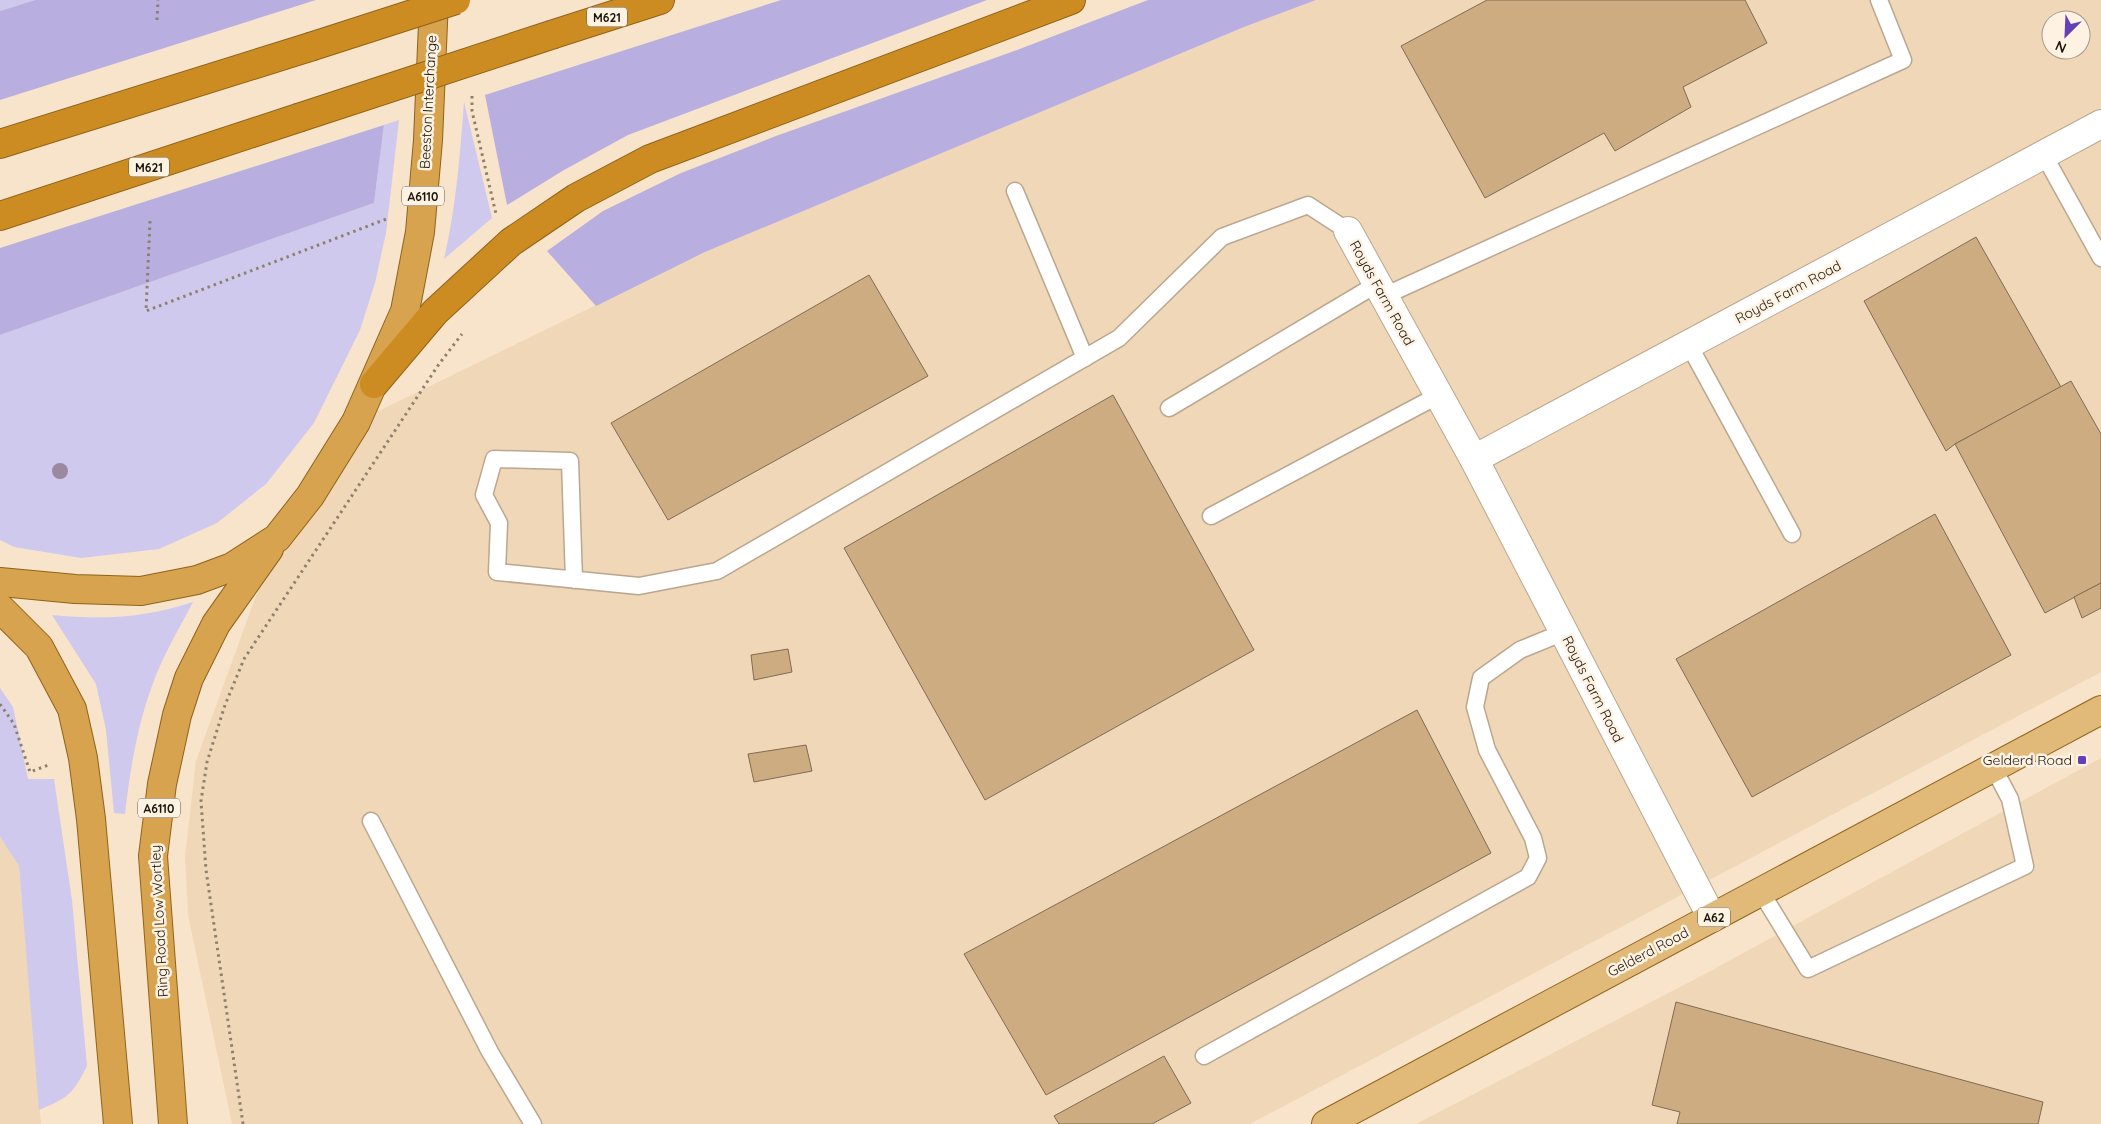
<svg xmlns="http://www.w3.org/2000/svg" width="2101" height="1124" font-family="Quicksand,sans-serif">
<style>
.built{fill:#f0d7b8;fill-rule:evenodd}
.green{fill:#cfc9ed}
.forest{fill:#b8afe0}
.building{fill:#cdac82;stroke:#7e6c55}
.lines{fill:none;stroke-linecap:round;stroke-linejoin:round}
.service-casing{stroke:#baa78f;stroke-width:19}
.minor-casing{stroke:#baa78f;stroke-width:30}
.primary-casing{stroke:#8f631a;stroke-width:30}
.trunk-casing{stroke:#8f631a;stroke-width:30}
.motorway-casing{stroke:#8f631a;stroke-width:30}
.path{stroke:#8d806d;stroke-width:3;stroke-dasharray:2.5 4;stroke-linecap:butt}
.service{stroke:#fff;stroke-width:16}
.minor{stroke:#fff;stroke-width:28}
.primary{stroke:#e1ba7a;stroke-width:28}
.trunk{stroke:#d7a34e;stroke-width:28}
.motorway{stroke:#cd8c21;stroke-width:28}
.motorway-bridge-casing{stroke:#8f631a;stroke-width:30;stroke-linecap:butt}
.motorway-bridge{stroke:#cd8c21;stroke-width:28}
.tree{fill:#9a899f}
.poi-dot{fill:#663fb8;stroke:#fef2e3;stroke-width:2}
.labels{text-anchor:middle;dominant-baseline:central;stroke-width:5;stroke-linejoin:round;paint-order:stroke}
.shield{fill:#fef2e3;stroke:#60584c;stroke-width:1}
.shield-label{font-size:12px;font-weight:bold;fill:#1d160c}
.street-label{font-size:14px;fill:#1d160c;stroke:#fef2e3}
.poi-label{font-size:14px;fill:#1d160c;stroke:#fef2e3;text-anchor:end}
</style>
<rect width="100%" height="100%" fill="#f8e4ca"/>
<g class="built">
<path d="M1316 0H2101V672L1250 1124H232L188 915 185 857 196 761 277 538 356 422 705 252 1244 27ZM2051 20H2081V50H2051Z"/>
<polygon points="2101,758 2101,1124 1416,1124 1703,975"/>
<polygon points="0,837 19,866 41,1124 0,1124"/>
</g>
<g class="green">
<polygon points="0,0 35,0 0,11"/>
<path d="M464 102 492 218 444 259C456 207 460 156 464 102Z"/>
<polygon points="399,120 386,233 375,283 360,330 314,423 266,484 217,523 159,549 81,558 14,547 0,540 0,335 374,203 384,125"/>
<path d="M193 602C179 629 162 657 152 686 137 727 130 770 125 814L114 813 106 730 96 684 52 615C103 620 145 618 193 602Z"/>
<path d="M0 688 13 707 28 779H54L72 900 87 1066C73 1094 68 1098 39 1110L19 866 0 837Z"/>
</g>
<g class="forest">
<polygon points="35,0 316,0 0,100 0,11"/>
<polygon points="781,0 987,0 628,135 564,170 507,205 485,95"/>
<polygon points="1148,0 1316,0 1244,27 705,252 596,306 547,251 603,211 681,173 776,136 1017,50"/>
<polygon points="384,125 374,203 0,335 0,248"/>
</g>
<g class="building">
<polygon points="1487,0 1745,0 1767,43 1683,87 1691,107 1615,151 1604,133 1485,198 1401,46"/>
<polygon points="1976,237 2061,387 1955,444 1946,451 1864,301"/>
<polygon points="869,275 928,376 668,520 611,423"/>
<polygon points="2071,381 2101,434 2101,583 2045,613 1955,444"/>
<polygon points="1113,395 1254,650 985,800 844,548"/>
<polygon points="1935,514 2011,655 1752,797 1676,659"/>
<polygon points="2101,583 2101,608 2082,618 2074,597"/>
<polygon points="788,649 792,672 754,680 751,655"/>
<polygon points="1417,710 1491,853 1046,1095 964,954"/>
<polygon points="806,745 812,771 754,782 748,754"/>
<polygon points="1676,1002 2043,1102 2038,1124 1677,1124 1680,1112 1652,1105"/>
<polygon points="1164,1056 1191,1103 1152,1124 1059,1124 1054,1116"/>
</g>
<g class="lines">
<defs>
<g id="service">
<polyline points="2044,155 2101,258"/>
<polyline points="1015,191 1085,358"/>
<polyline points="1384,296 1903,60 1879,0"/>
<polyline points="1689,345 1792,534"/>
<polyline points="1169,408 1377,284"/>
<polyline points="1211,516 1439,395"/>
<polyline points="574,580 570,461 494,459 484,495 499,523 497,572 639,586 717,571 1119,338 1222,237 1308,205 1348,231"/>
<polyline points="371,821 490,1052 533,1124"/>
<polyline points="1761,892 1808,969 2025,866 2010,799 1993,767"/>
<polyline points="1204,1056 1528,877 1538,858 1533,838 1487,750 1475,707 1481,678 1520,650 1564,632"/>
</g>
<g id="minor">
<polyline points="1348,231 1474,459 1712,918"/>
<polyline points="1474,459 2101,124"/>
</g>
<polyline id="primary" points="1326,1124 2101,710"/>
<g id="trunk">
<polyline points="0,582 75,589 141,591 197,580 232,567 277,538 310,496 356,422 405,311 420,232 428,140 434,0"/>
<polyline points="0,608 39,647 72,709 83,758 91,819 118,1124"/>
<polyline points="173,1124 153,856 162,784 177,715 189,678 216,624 269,549"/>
</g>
<g id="motorway">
<polyline points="554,34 660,0"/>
<polyline points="0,144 310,47"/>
<polyline points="0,216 298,118"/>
<polyline points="374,384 435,312 511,242 576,198 650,159 1071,0"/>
</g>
</defs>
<use href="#service" class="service-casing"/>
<use href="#minor" class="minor-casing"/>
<use href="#primary" class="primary-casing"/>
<use href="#trunk" class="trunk-casing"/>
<use href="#motorway" class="motorway-casing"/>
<g class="path">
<polyline points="157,20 158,0"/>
<polyline points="472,96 472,111 496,214"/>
<polyline points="150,221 146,311 389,218"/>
<polyline points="0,704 14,724 30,772 51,764"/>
<polyline points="243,1124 206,870 201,801 207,762 225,705 244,659 439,364 462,334"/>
</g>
<use href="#service" class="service"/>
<use href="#minor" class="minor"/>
<use href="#primary" class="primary"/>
<use href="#trunk" class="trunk"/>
<use href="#motorway" class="motorway"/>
<defs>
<g id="motorway-bridge">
<polyline points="310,47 456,0"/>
<polyline points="298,118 554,34"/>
</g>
</defs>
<use href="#motorway-bridge" class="motorway-bridge-casing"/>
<use href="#motorway-bridge" class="motorway-bridge"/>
</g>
<circle class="tree" cx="60" cy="471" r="8"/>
<rect class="poi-dot" x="2077" y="755" width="10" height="10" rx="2.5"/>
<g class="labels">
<g class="shield">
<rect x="587" y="7.5" width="40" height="19" rx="4"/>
<rect x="129" y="157.5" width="40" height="19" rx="4"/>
<rect x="402" y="186.5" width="42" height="19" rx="4"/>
<rect x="138" y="798.5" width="42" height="19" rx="4"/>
<rect x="1698" y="907.5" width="32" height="19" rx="4"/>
</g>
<g class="shield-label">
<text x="607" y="17">M621</text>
<text x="149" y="167">M621</text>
<text x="423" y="196">A6110</text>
<text x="159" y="808">A6110</text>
<text x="1714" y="917">A62</text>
</g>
<g class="street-label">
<text transform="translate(428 102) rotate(-87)">Beeston Interchange</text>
<text transform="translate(1788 292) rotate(-28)">Royds Farm Road</text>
<text transform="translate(1382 293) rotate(61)">Royds Farm Road</text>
<text transform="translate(1593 689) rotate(63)">Royds Farm Road</text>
<text transform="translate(159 921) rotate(-93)">Ring Road Low Wortley</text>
<text transform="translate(1648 952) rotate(-28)">Gelderd Road</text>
</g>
<g class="poi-label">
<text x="2072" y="760">Gelderd Road</text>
</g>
</g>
<g transform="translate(2066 35) rotate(204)"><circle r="24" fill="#fef2e3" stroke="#a49a8d"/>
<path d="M0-4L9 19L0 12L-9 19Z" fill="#663fb8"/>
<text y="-8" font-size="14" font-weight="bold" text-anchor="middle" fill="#1d160c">N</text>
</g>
</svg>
